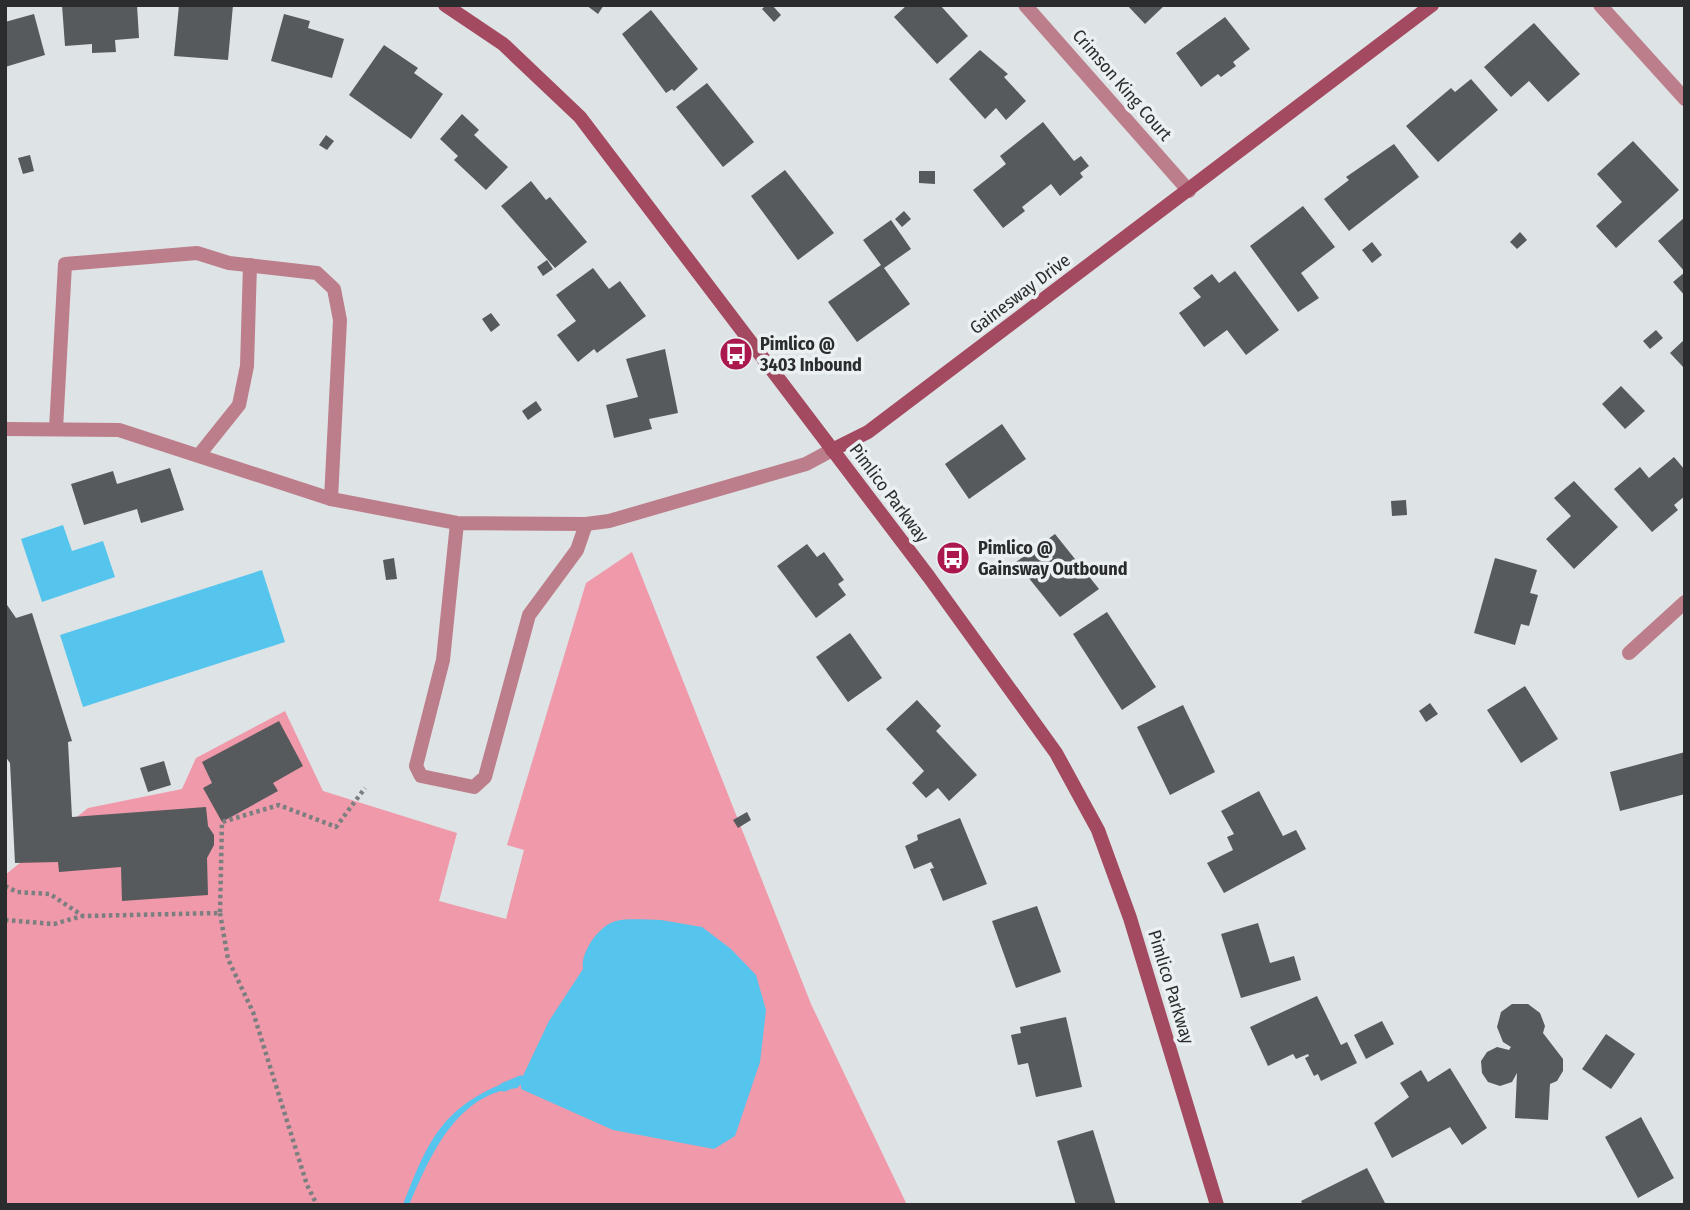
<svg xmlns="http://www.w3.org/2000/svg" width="1690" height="1210" font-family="'Fira Sans Condensed',sans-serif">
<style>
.green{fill:#ef99aa}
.water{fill:#55c5ee}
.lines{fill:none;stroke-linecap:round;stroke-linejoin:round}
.stream{stroke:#55c5ee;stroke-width:9}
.building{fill:#565a5c}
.path{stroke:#7b7f80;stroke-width:4.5;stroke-dasharray:3.5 3.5;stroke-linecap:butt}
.lane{stroke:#bc7e8a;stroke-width:14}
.street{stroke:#bc7e8a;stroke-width:14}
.secondary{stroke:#a44a60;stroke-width:14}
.labels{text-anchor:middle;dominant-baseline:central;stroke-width:7;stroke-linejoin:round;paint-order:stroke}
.street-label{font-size:18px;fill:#2a2c2d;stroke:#ebf0f2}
.poi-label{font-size:18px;font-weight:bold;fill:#2a2c2d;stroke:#ebf0f2;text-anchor:start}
</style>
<rect width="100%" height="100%" fill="#dee3e5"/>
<polygon class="green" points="632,552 811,1004 907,1205 5,1205 5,875 88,808 182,789 196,758 285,711 323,791 457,833 439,901 506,919 524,850 507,845 586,583"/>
<g class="water">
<polygon points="63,525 72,551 103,541 115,577 42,602 21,539"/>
<polygon points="262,570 285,642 83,707 60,635"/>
<path d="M661 920 702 927 731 949 756 975 766 1010 760 1062 735 1136 714 1149 613 1130 521 1089V1080L549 1021 583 969C580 953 599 925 616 921 630 918 646 920 661 920Z"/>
<path d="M504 1083H519L518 1088C457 1092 430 1156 409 1205H403C427 1144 440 1109 504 1083Z"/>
</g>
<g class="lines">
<polyline class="stream" points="504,1087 521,1080"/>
</g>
<g class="building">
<polygon points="62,5 137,5 139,38 115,40 116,52 92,53 92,44 65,46"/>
<polygon points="179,5 233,5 228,60 174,56"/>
<polygon points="586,5 604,5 598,14"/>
<polygon points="766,5 772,5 781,15 774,22 762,9"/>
<polygon points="907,5 940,5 968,36 937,64 894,17"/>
<polygon points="1127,5 1165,5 1145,24"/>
<polygon points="651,10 698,69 674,91 672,89 666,93 622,34"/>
<polygon points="34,14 45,55 5,67 5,22"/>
<polygon points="284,14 310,21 308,28 344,39 332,78 271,61"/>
<polygon points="1225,17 1250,49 1233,62 1236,66 1221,77 1218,74 1201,87 1176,53"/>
<polygon points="1534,23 1580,74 1548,102 1529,81 1511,97 1484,67"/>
<polygon points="384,45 418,68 414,73 443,94 411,139 349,95"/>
<polygon points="980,50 1008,74 1004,77 1026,101 1006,120 996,108 985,119 949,79"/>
<polygon points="1471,79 1498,110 1438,162 1406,126 1451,88 1455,92"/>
<polygon points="707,83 754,142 723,167 676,107"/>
<polygon points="462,114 479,130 474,135 508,167 486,190 454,160 458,156 440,139"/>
<polygon points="1043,122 1074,161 1081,156 1089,166 1080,173 1083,177 1060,196 1051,184 1022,207 1025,211 1003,228 973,190 1006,164 1000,156"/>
<polygon points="326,135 334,141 327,150 319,145"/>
<polygon points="1633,141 1679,190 1616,248 1596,226 1622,202 1597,174"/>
<polygon points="1394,144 1419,177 1349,231 1324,199 1349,180 1346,177"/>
<polygon points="30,155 34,171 23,174 18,158"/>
<polygon points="785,170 834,233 798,260 751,196"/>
<polygon points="919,171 935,171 935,184 919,183"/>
<polygon points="531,181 546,200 550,197 587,242 555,268 501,206"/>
<polygon points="1303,206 1335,247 1301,273 1319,298 1298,312 1250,246"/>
<polygon points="904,211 911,219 902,227 895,219"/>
<polygon points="1685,217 1685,296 1673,282 1685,272 1658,241"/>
<polygon points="891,220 911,249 884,268 910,304 857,342 828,302 881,265 863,240"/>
<polygon points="1520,232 1527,240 1517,249 1510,242"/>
<polygon points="1372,242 1382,255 1372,263 1362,250"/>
<polygon points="547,260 553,269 543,276 537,267"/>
<polygon points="593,268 609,289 620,281 646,316 597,353 594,349 578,362 557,335 576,321 556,295"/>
<polygon points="1235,271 1279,330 1246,355 1227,330 1204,347 1179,313 1201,297 1193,288 1212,274 1219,283"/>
<polygon points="491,313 500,325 491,332 482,319"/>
<polygon points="1656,330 1663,338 1650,349 1643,341"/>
<polygon points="1685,339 1685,369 1670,353"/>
<polygon points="665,349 678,413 649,419 652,429 614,438 606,405 638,397 626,359"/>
<polygon points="1621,386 1645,411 1625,429 1602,404"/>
<polygon points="536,401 542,410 528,420 522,411"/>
<polygon points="1002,424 1026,459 969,499 945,464"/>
<polygon points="1674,457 1685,470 1685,496 1674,505 1678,510 1652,532 1614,489 1640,467 1649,478"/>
<polygon points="170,468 184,510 141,523 137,509 84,525 71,484 113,471 117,484"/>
<polygon points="1574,481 1618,527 1574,569 1546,539 1571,516 1554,498"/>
<polygon points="1406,500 1407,515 1392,516 1391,501"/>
<polygon points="1055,534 1099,589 1060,617 1016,562"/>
<polygon points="807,544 817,557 824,552 844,580 838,584 846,595 816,618 777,566"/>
<polygon points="394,558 397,579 386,580 383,560"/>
<polygon points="1495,558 1537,570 1530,593 1538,595 1529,626 1521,624 1515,645 1474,633"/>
<polygon points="5,602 16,618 32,613 72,741 68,742 72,817 206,807 208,826 214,835 214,845 207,858 208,895 122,901 121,867 59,872 58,862 15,863 10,763 5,756"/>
<polygon points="1107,612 1156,687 1122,710 1073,634"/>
<polygon points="850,633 882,678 848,702 816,657"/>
<polygon points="1525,686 1558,739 1521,763 1487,710"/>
<polygon points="917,700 941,726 936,731 977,775 949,801 938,788 926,798 912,783 924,771 886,729"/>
<polygon points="1430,703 1438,714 1426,722 1419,711"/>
<polygon points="1183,705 1215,772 1170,795 1137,727"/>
<polygon points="279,721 303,766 273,783 278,791 222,822 203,788 212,783 202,762"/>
<polygon points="1685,752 1685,794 1620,811 1610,772"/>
<polygon points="164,761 171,785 148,792 140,768"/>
<polygon points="1259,791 1283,836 1296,830 1306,849 1224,893 1207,863 1233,850 1227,837 1234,834 1221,811"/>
<polygon points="747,812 751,820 738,828 733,820"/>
<polygon points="960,818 987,884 943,901 930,869 934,868 931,862 914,869 905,846 918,840 917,835"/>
<polygon points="1037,906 1061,972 1016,988 992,921"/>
<polygon points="1258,923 1270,963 1294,956 1301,980 1241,998 1221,934"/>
<polygon points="1317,996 1341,1045 1347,1042 1357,1063 1321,1081 1318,1074 1314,1076 1305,1058 1309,1056 1308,1054 1296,1059 1293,1054 1268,1066 1250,1027"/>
<polygon points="1512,1004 1528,1004 1540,1013 1545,1026 1543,1033 1563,1059 1563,1071 1557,1081 1550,1084 1548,1120 1515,1118 1517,1073 1512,1082 1500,1086 1488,1082 1482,1073 1481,1061 1487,1052 1497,1047 1509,1050 1511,1047 1503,1042 1497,1027 1501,1012"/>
<polygon points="1066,1017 1082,1087 1036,1097 1028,1063 1018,1065 1011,1035 1021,1033 1020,1027"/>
<polygon points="1382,1021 1394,1044 1366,1059 1354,1035"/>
<polygon points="1606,1034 1635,1054 1611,1089 1582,1069"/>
<polygon points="1450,1068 1487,1128 1462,1145 1450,1127 1392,1158 1374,1123 1409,1097 1400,1083 1421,1070 1428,1082"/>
<polygon points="1641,1117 1674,1178 1638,1198 1605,1137"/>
<polygon points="1093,1130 1116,1205 1076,1205 1057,1141"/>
<polygon points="1367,1168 1386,1205 1303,1205 1301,1201"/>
</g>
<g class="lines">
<g class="path">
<polyline points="5,886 17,892 50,894 83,916 220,913 222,822 279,805 336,827 365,788"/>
<polyline points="220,913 228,959 253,1012 307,1185 317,1205"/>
<polyline points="5,920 54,924 82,916"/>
</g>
<g class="lane">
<polyline points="5,429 119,430 331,499 457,523 586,524 577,550 529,615 485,777 474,787 421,776 416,766 443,660 457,523"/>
<polyline points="56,429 65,264 197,253 229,263 317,273 334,289 340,320 331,499"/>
<polyline points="199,455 239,405 247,366 250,265"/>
</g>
<g class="street">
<polyline points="1025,5 1189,191"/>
<polyline points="1600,5 1685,99"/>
<polyline points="586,524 609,521 806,464 832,450"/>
<polyline points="1629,653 1685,602"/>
</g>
<g class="secondary">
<polyline points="445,5 503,44 580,117 929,577 1056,753 1098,830 1130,918 1217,1205"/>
<polyline points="832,450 868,432 1432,5"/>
</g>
</g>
<defs>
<symbol id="bus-disc" viewBox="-11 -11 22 22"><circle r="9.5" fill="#ab184d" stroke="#ebf0f2"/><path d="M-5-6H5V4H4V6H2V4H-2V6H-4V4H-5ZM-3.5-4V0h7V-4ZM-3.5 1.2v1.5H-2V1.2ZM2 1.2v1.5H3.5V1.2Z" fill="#fff"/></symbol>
</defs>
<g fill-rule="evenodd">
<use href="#bus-disc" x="717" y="335" width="38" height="38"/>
<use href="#bus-disc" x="934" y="539" width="38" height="38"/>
</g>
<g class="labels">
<g class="street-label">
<text transform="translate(1122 85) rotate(49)">Crimson King Court</text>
<text transform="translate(1020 294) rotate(-37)">Gainesway Drive</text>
<text transform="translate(889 493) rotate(53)">Pimlico Parkway</text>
<text transform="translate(1171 987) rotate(73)">Pimlico Parkway</text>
</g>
<g class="poi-label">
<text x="760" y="344">Pimlico @<tspan x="760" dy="21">3403 Inbound</tspan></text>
<text x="978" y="548">Pimlico @<tspan x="978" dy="21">Gainsway Outbound</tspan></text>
</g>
</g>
<rect width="1690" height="1210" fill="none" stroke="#2a2c2d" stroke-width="14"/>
</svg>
